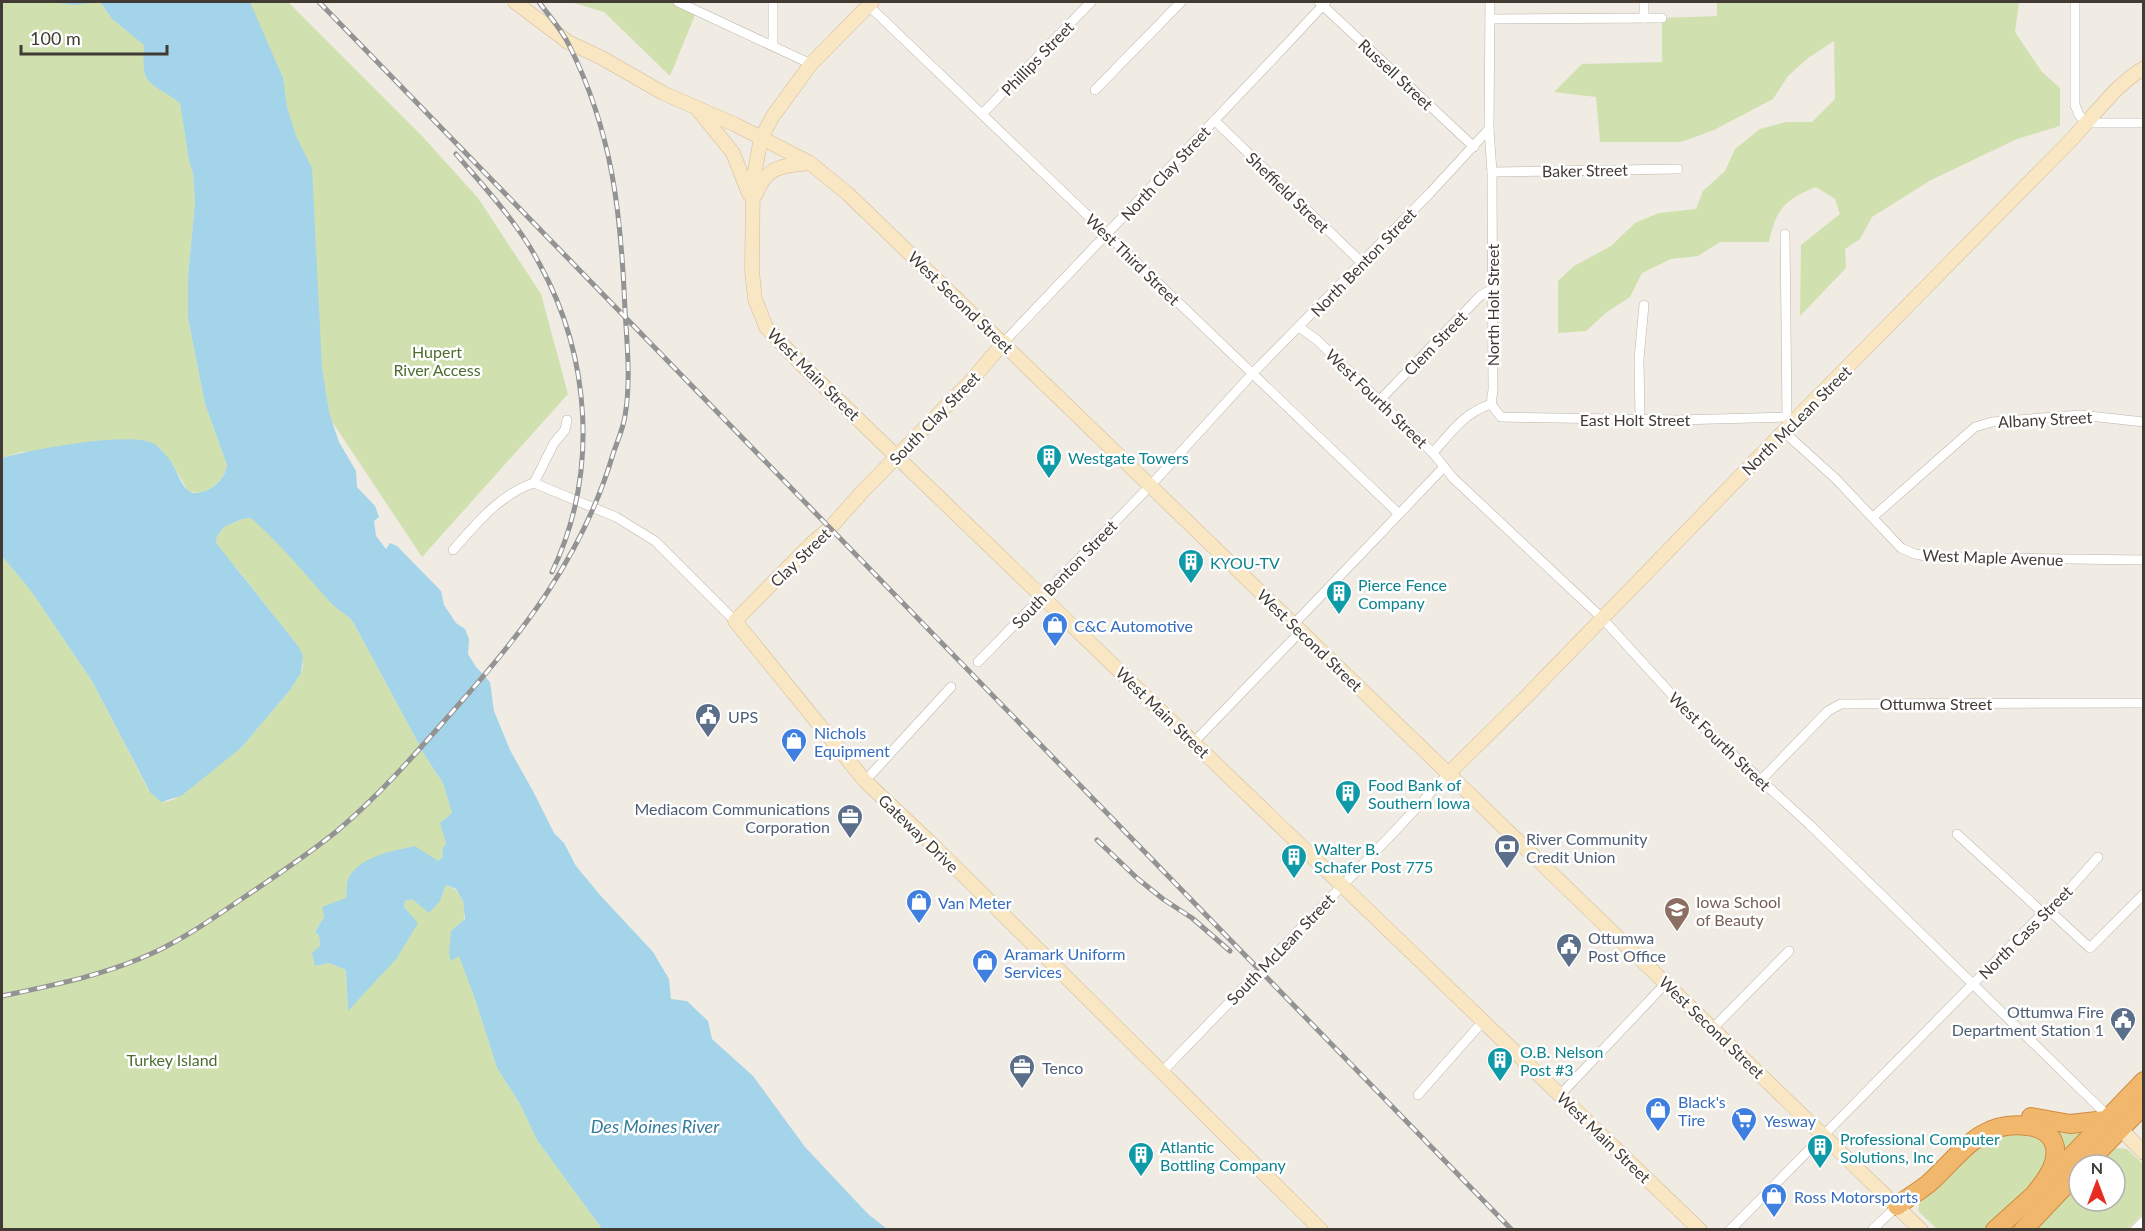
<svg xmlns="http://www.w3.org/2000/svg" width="2145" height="1231" font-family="Lato,sans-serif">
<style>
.green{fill:#d0e1af}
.water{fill:#a4d4e9}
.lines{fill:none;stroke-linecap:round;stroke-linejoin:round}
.street-casing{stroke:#bdb4aa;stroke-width:10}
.secondary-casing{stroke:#cfbb99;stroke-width:15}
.highway-casing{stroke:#cf8b3f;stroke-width:20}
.street{stroke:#fff;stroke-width:9}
.secondary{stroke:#f9e7c4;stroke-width:14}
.highway{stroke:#f1b76d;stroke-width:18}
.rail-casing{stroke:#939393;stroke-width:5}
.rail{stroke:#fff;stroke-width:3;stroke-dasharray:9;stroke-linecap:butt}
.labels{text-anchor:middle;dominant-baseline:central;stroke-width:5;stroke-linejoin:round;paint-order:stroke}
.street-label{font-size:16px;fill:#413b34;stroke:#fff}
.park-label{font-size:16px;fill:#4c6d2d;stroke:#fff}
.culture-label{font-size:16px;fill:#0d838f;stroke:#fff;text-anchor:start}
.shop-label{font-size:16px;fill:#366cbe;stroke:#fff;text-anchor:start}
.service-label{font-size:16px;fill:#4e5e75;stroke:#fff;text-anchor:start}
.education-label{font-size:16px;fill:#785e54;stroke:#fff;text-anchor:start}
.water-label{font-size:18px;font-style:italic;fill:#357b9c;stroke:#fff}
</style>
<rect width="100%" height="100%" fill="#f0ebe3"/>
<g class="green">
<path d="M2 2C34 2 67 5 100 2L112 19 145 45C140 89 150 80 180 102L189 160 193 173 195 202 188 276V318L205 404 227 465C224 482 204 498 188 491L172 463 159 447 21 452 2 458Z"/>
<polygon points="245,2 288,2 423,137 478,198 541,294 568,394 422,557 329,417"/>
<polygon points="571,2 678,2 697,10 670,76 604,12"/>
<path d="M1717 2H2019L2015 32 2042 72 2060 88V126L2017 139 1931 180 1872 217 1860 239 1845 249 1846 268 1800 316 1801 245 1840 214 1835 199 1816 187C1785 199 1776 209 1769 242H1720L1698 256 1671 259 1642 273 1630 297 1607 312 1586 331 1558 333V281L1574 266 1611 246 1635 223 1659 213 1696 209 1703 191 1725 171 1735 149 1760 129 1786 122H1812L1835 99 1834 41 1808 58 1788 76 1773 99 1714 130 1681 142H1600L1596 97 1554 92 1582 64 1662 62V18L1717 16Z"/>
<path d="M252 518 277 541 312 580 353 622 427 759 443 783 452 813 446 843 442 850 443 857 438 861 348 880 346 898 324 917 315 932 319 936 320 946 315 966 329 963 346 970 348 1010 369 986 404 907 405 901 412 899 440 901 446 885C479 898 459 936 451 961L459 955 476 1002 497 1068 520 1104 537 1140 602 1229H2V556L31 591 92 681 148 789 165 802 175 799 241 748 290 690 301 673 303 666 299 647 238 570 218 548 216 543 217 536 224 527 242 519Z"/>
<polygon points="2049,1125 2089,1126 2063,1155"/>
<polygon points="2015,1132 2041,1136 2050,1149 2044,1173 1990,1229 1937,1229 1918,1211 1920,1199 1989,1137"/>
<polygon points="2117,1148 2127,1149 2143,1164 2143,1214 2128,1229 2033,1230 2079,1184 2079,1201 2115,1201 2115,1165 2095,1165 2110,1150"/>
</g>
<path class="water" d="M50 2H250L283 78 287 107 296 136 312 168 322 368 329 412 339 442 356 471 357 487 375 506 379 517 374 521 376 536 386 549 390 543 397 546 441 591 444 605 456 623 465 629 469 639 468 654 476 667 490 682 494 711 510 750 534 793 554 833 564 843 576 866 600 895 653 952 669 979 671 999 687 1001 708 1021 712 1039 753 1076 805 1147 868 1214 887 1229H602L537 1140 520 1104 497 1068 476 1002 459 956 451 961 449 953 451 931 465 919 463 901 456 889 446 885 440 901 429 913 412 899 405 901 404 907 418 923 397 958 348 1011 346 970 329 963 315 966 312 953 320 946 319 936 315 932 324 917 322 907 346 898C347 893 346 884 348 879 359 856 393 851 415 846L438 861 443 857 442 850 446 843 440 823 452 813 443 783 427 759 353 622C347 614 339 611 332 604 305 574 281 544 251 518L242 519 224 527 217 536 216 543 299 647 303 656 301 673 290 690 241 748 181 796 161 802 150 792 92 681 31 591 2 556V458C27 450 137 429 156 445 162 450 168 457 172 463 178 473 181 487 192 493 208 494 224 482 227 465L205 404 188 318V276L195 202 193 173 189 161 180 103C149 79 141 90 144 45L112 19 100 2 74 5Z"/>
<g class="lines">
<defs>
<g id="street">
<polyline points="678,2 811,64"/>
<polyline points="1319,2 1474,147"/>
<polyline points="1644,2 1644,18"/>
<polyline points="2075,2 2075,105 2079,115 2087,123 2144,123"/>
<polyline points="868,5 1398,513"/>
<polyline points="1490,19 1662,18"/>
<polyline points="773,45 773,2"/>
<polyline points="1095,90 1181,2"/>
<polyline points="982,114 1091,2"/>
<polyline points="1214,120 1362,263"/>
<polyline points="1489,129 1492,172 1493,390 1491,404"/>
<polyline points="1492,172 1678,169"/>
<polyline points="1785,234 1787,417"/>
<polyline points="1299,327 1317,340 1433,453 1453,478 1602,618 1694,719 1810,825 2109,1117"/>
<polyline points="1004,342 1286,45 1326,2"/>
<polyline points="1379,401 1480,296 1492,289"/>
<polyline points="1491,404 1501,417 1678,420 1787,417"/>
<polyline points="1640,418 1639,359 1644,305"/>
<polyline points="1784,432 1836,479 1901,548 1915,554 1931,557 2144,560"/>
<path d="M1433 453C1451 432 1464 413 1491 404"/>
<polyline points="534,483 616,517 655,541 735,621"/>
<polyline points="534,483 554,443 565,430 567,420"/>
<polyline points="1873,517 1975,427 1992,422 2080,415 2144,422"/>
<path d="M453 550C476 524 500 494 534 483"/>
<polyline points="1293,625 1444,467"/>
<polyline points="978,662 1150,486 1252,374 1430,193 1489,129 1490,2"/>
<polyline points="1194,742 1300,632"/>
<polyline points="865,781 951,687"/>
<polyline points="1760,781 1828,711 1841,704 2144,703"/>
<polyline points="1957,834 2043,913 2052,913 2090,948 2144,894"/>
<polyline points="1713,1028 1789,951"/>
<polyline points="1162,1072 1395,831 1448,774"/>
<polyline points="1418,1095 1484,1020"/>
<polyline points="1560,1095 1666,983"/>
<polyline points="1730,1230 2043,913 2058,902 2098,857"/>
<polyline points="1872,1230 1897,1206"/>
<polyline points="2135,1230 2144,1221"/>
</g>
<g id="secondary">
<polyline points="515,2 568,42 602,58 663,93 736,125 810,163 848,194 1921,1230"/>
<polyline points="872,2 811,64 773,116 761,138 753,181 752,271 755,299 766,327 802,365 897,457 1700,1230"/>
<polyline points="699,111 733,153 749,194"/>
<path d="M756 194C767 165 783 166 810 163"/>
<polyline points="1004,342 970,382 863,491 830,528 811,544 735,621 865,781 935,847 1321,1230"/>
<path d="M1448 774 1525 698 1793 422 2071 140C2094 116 2115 85 2144 68"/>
<polyline points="2114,1122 2144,1153"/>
</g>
<g id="highway">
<polyline points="2031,1117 2070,1124 2106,1120"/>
<polyline points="2085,1165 2144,1105"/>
<path d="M1897 1206C1907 1198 1918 1192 1928 1184 1960 1156 1978 1120 2027 1126 2038 1127 2048 1131 2053 1141 2062 1161 2045 1181 2034 1195"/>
<polyline points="1995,1230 2034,1195 2144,1081"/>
<polyline points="2023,1230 2079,1171"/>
</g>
</defs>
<use href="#street" class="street-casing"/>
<use href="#secondary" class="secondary-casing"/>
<use href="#highway" class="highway-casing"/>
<use href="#street" class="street"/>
<use href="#secondary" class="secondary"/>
<use href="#highway" class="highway"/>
<defs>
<g id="rail">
<polyline points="319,2 1512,1230"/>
<path d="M456 154C485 188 518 223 539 263 591 357 599 474 552 572"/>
<polyline points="1097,840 1138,879 1163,899 1192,918 1230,951"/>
<path d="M2 996C54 985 106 975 155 952 185 938 212 919 240 900 273 878 306 856 337 831 380 795 416 753 453 711 522 634 583 556 613 454 617 442 623 429 625 416 631 381 627 345 625 310 621 214 613 133 569 45 562 30 549 16 539 2"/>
</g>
</defs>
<use href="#rail" class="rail-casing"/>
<use href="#rail" class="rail"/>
</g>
<defs>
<symbol id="building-pin" viewBox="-11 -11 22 30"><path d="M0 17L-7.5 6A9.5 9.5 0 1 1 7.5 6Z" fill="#0f9aa8" stroke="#fff"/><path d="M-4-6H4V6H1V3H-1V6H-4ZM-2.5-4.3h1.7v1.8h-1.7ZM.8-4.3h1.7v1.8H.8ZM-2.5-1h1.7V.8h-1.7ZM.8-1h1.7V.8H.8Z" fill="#fff"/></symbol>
<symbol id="shop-pin" viewBox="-11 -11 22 30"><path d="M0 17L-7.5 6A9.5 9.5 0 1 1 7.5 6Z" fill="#3f7fe0" stroke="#fff"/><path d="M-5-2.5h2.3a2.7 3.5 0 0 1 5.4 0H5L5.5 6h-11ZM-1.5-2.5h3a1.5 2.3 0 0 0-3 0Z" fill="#fff"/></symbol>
<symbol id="civic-pin" viewBox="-11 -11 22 30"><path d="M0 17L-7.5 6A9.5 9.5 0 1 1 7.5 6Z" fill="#5c6f8a" stroke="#fff"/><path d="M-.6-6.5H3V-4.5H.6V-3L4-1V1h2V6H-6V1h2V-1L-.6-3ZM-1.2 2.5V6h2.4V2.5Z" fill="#fff"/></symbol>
<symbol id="office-pin" viewBox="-11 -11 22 30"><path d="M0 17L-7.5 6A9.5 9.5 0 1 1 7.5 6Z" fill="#5c6f8a" stroke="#fff"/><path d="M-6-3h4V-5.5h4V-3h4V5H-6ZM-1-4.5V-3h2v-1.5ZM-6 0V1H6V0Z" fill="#fff"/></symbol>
<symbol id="bank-pin" viewBox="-11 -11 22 30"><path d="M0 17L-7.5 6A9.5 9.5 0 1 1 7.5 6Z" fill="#5c6f8a" stroke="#fff"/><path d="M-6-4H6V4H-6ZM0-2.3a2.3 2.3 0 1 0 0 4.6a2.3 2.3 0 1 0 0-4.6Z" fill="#fff"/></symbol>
<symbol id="school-pin" viewBox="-11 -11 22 30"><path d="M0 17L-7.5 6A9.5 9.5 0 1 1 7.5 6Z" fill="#8d6e63" stroke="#fff"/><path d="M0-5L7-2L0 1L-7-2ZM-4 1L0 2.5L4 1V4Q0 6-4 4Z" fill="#fff"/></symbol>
<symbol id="supermarket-pin" viewBox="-11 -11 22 30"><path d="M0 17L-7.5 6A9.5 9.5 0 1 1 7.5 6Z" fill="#3f7fe0" stroke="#fff"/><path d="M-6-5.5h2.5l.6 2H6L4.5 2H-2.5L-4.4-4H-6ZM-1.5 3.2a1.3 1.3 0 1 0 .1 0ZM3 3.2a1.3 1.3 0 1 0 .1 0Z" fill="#fff"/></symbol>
</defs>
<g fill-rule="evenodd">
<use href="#building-pin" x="1034" y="442" width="30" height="40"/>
<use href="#building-pin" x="1176" y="547" width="30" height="40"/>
<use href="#building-pin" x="1324" y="578" width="30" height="40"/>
<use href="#shop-pin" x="1040" y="610" width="30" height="40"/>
<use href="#civic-pin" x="693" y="701" width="30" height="40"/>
<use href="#shop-pin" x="779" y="726" width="30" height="40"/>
<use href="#building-pin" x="1333" y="778" width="30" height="40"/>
<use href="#office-pin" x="835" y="802" width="30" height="40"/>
<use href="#bank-pin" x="1492" y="832" width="30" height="40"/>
<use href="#building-pin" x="1279" y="842" width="30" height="40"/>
<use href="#shop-pin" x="904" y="887" width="30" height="40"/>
<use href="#school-pin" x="1662" y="895" width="30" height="40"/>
<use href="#civic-pin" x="1554" y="931" width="30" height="40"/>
<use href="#shop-pin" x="970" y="947" width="30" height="40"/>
<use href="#civic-pin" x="2108" y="1005" width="30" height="40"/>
<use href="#building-pin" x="1485" y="1045" width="30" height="40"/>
<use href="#office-pin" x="1007" y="1052" width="30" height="40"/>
<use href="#shop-pin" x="1643" y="1095" width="30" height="40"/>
<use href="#supermarket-pin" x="1729" y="1105" width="30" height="40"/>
<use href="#building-pin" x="1805" y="1132" width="30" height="40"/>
<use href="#building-pin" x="1126" y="1140" width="30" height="40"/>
<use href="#shop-pin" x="1759" y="1181" width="30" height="40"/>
</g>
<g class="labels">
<g class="street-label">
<text transform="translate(1037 58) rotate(-46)">Phillips Street</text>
<text transform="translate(1396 74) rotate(43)">Russell Street</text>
<text transform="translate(1585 170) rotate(-1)">Baker Street</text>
<text transform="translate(1165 173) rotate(-47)">North Clay Street</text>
<text transform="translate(1288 192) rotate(44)">Sheffield Street</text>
<text transform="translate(1133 259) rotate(44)">West Third Street</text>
<text transform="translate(1363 262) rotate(-46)">North Benton Street</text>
<text transform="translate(961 302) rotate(44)">West Second Street</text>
<text transform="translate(1492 305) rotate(-90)">North Holt Street</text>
<text transform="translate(1435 343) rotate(-46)">Clem Street</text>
<text transform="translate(814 374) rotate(45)">West Main Street</text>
<text transform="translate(1377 398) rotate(44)">West Fourth Street</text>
<text transform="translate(934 418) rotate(-46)">South Clay Street</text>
<text x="1635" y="419">East Holt Street</text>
<text transform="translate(2045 419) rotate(-3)">Albany Street</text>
<text transform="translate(1796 420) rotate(-45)">North McLean Street</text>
<text transform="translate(800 557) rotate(-44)">Clay Street</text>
<text transform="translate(1993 557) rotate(2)">West Maple Avenue</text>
<text transform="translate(1064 574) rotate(-46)">South Benton Street</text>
<text transform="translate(1310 640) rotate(44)">West Second Street</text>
<text x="1936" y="703">Ottumwa Street</text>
<text transform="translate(1163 712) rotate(44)">West Main Street</text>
<text transform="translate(1720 741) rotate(44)">West Fourth Street</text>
<text transform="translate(919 833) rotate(44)">Gateway Drive</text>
<text transform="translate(2025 932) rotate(-45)">North Cass Street</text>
<text transform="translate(1280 949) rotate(-46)">South McLean Street</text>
<text transform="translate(1712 1027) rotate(44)">West Second Street</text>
<text transform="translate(1604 1137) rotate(44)">West Main Street</text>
</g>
<g class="park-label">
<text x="437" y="351">Hupert<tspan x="437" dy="18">River Access</tspan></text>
<text x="172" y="1059">Turkey Island</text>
</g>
<g class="culture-label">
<text x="1068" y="457">Westgate Towers</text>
<text x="1210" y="562">KYOU-TV</text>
<text x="1358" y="584">Pierce Fence<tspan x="1358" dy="18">Company</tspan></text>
<text x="1368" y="784">Food Bank of<tspan x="1368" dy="18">Southern Iowa</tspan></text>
<text x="1314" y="848">Walter B.<tspan x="1314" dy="18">Schafer Post 775</tspan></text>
<text x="1520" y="1051">O.B. Nelson<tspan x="1520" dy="18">Post #3</tspan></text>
<text x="1840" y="1138">Professional Computer<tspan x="1840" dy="18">Solutions, Inc</tspan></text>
<text x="1160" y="1146">Atlantic<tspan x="1160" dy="18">Bottling Company</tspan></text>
</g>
<g class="shop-label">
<text x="1074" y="625">C&amp;C Automotive</text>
<text x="814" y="732">Nichols<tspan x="814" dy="18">Equipment</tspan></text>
<text x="938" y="902">Van Meter</text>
<text x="1004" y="953">Aramark Uniform<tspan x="1004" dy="18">Services</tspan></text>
<text x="1678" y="1101">Black's<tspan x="1678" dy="18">Tire</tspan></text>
<text x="1764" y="1120">Yesway</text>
<text x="1794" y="1196">Ross Motorsports</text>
</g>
<g class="service-label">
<text x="728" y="716">UPS</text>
<text x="830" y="808" text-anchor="end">Mediacom Communications<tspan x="830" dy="18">Corporation</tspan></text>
<text x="1526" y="838">River Community<tspan x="1526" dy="18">Credit Union</tspan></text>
<text x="1588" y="937">Ottumwa<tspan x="1588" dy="18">Post Office</tspan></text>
<text x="2104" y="1011" text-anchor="end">Ottumwa Fire<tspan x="2104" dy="18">Department Station 1</tspan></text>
<text x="1042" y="1067">Tenco</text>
</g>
<g class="education-label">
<text x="1696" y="901">Iowa School<tspan x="1696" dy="18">of Beauty</tspan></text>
</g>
<g class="water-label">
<text x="655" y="1126">Des Moines River</text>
</g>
</g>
<rect width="2145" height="1231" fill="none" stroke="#413b34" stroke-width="6"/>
<g transform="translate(2097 1183)"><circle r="28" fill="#ffffff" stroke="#b3b1ae" stroke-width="1.5"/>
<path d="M0-4.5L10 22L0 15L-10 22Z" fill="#e72c23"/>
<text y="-9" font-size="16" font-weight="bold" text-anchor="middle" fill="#413b34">N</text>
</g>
<path d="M21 45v9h146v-9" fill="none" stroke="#413b34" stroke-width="3"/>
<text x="30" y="45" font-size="18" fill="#413b34" stroke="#ffffff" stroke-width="4.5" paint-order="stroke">100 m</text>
</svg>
